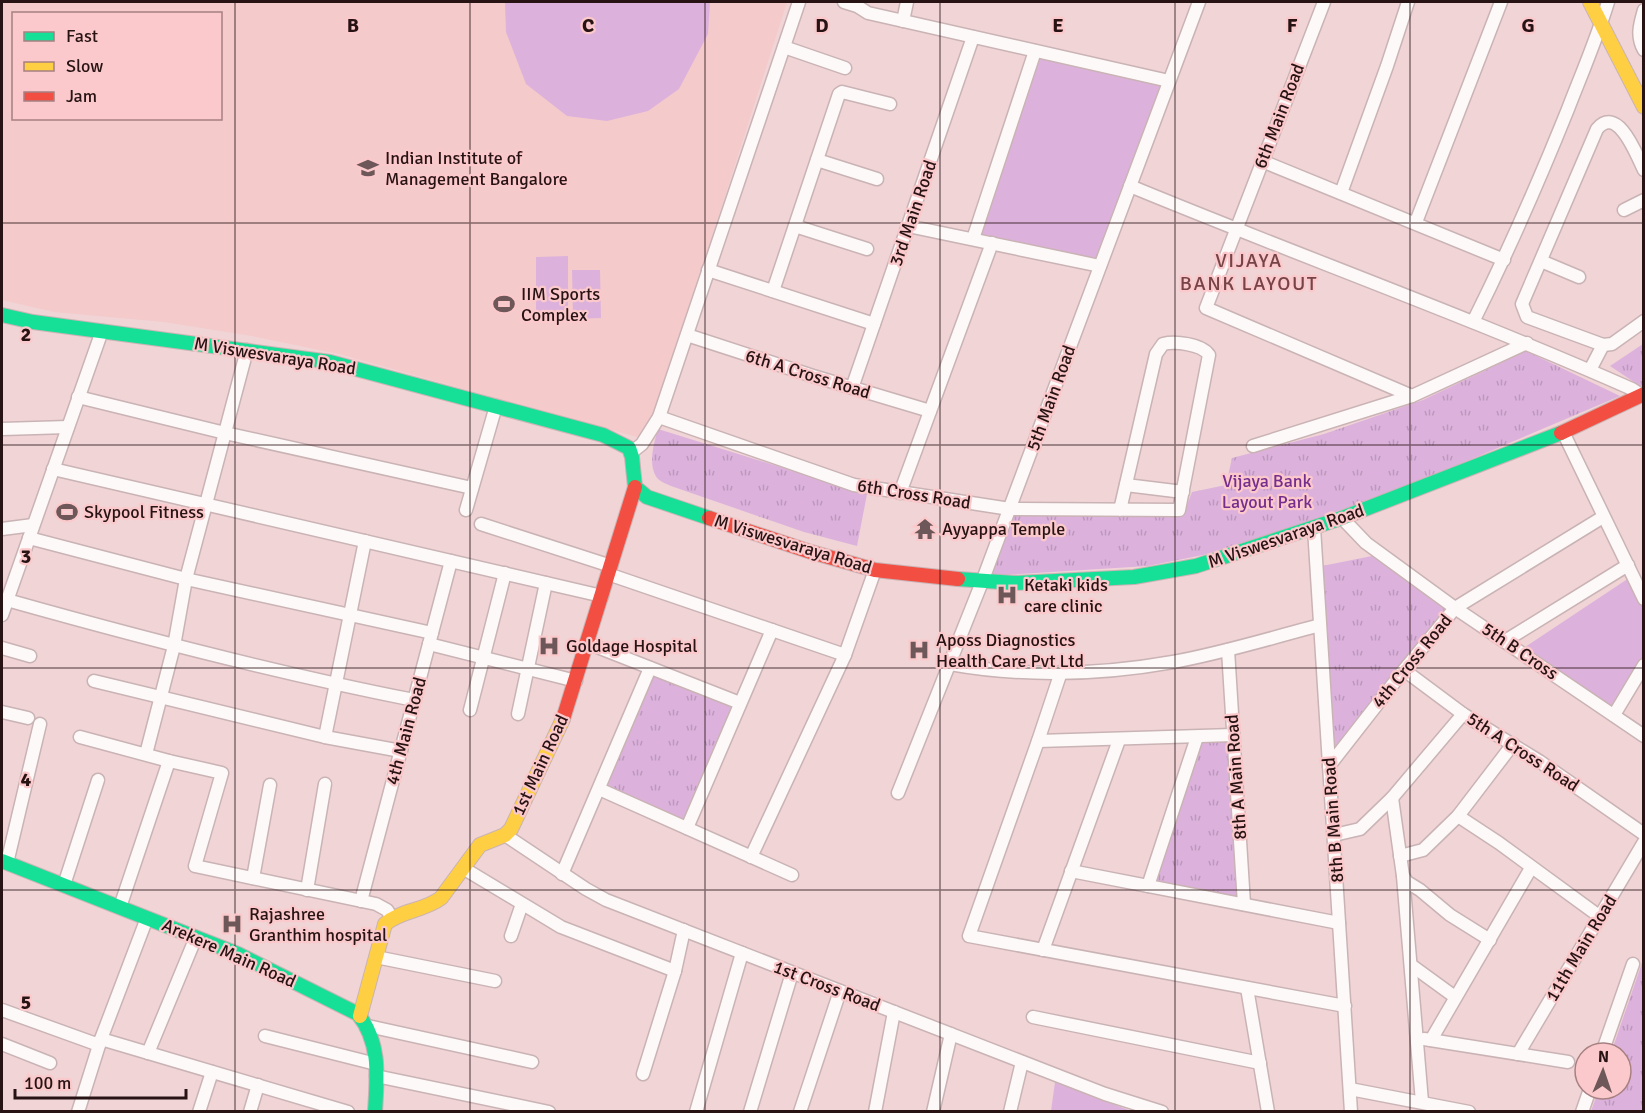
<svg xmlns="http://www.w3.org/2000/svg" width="1645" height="1113" font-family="Signika,sans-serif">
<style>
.built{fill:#f4cacb;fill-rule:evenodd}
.grass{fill:#dcb2dc}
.park{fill:url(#park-tufts)}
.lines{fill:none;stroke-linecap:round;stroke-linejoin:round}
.street-casing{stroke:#cab3b4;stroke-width:15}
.fast-casing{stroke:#cab3b4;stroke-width:16}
.slow-casing{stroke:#cab3b4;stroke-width:16}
.jam-casing{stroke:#cab3b4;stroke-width:16}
.street{stroke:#fdf9f9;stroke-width:12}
.fast{stroke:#16e098;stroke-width:14}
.slow{stroke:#ffcf43;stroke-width:14}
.jam{stroke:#f24e42;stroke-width:14}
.grid{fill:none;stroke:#281314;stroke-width:1.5;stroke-opacity:0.55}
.labels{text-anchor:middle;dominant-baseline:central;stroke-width:4.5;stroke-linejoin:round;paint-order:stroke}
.street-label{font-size:18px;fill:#281314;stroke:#fbc9cb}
.poi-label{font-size:18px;fill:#281314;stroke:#fbc9cb;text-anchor:start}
.park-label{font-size:18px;fill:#752e8e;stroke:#fbc9cb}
.neighbourhood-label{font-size:20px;letter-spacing:1.5px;fill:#764346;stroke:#fbc9cb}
.grid-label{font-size:20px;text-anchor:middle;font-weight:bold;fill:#281314;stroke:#fbc9cb;stroke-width:4.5;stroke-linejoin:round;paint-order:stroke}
</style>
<defs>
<pattern id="park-tufts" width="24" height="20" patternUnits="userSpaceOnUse" patternTransform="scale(1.5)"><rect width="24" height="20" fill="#dcb2dc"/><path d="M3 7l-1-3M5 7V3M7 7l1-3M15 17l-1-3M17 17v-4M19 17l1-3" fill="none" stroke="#bd98bc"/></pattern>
</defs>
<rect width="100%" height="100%" fill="#f0d4d6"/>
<path class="built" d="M2 2H787L718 218 644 439 339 354 252 336 164 322 54 312 2 300ZM14 14H220V118H14Z"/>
<g class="grass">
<polygon points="505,2 710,2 708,34 679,89 648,111 607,121 567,116 526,84 506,32"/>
<polygon points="1035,51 1169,81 1100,266 973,239"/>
<polygon points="568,256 568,320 536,320 536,257"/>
<polygon points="572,270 600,270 601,318 573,319"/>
<polygon points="1632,576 1643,599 1643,665 1614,715 1519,651"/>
<polygon points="1055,1082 1131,1111 1051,1111"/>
</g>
<g class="park">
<polygon points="1643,344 1643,388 1610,366"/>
<polygon points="1526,351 1620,396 1413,484 1308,522 1203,555 1148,566 990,576 1012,513 1183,515 1192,492 1226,485 1232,458 1324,434 1423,400"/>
<path d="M658 429 867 494 857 546 804 532 671 486C667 484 661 482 658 479 647 466 654 443 658 429Z"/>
<polygon points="1382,554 1455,608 1329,766 1317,567"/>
<polygon points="650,668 740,703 687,828 599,789"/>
<polygon points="1233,735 1244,904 1148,886 1197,737"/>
<polygon points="1643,960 1643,1111 1591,1111 1599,1089 1621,1089 1621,1053 1611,1053"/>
</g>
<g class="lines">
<defs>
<g id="street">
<polyline points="844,2 857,6 868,13 1169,81"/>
<polyline points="1324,2 1206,308 1412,396 1527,343"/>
<path d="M1644 10C1640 24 1636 36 1644 50"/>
<polyline points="903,21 907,2"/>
<polyline points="784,47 845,68"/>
<polyline points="817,160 877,179"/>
<polyline points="1262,161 1504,260"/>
<path d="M1644 170C1637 156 1618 104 1597 129L1522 304 1527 317 1603 345 1612 344 1644 321"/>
<path d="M1130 186C1297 255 1467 316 1632 389L1641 395"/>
<polyline points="1341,193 1387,66 1408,2"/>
<polyline points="1624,210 1644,200"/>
<polyline points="1416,222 1501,2"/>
<polyline points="795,226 867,249"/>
<polyline points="908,226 1100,266"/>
<polyline points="973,239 1035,51"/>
<polyline points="1541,261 1579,277"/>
<polyline points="708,270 874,324"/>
<polyline points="773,291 839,94 842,92 890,104"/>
<path d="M1473 322C1508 252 1539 181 1568 109 1582 73 1597 38 1608 2"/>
<polyline points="687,335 813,376 930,411"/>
<polyline points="1590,370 1603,345"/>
<polyline points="852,388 973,37"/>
<polyline points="78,397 225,433 472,488"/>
<path d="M659 417 854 485 1010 509 1179 510 1209 355C1202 344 1175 341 1163 344L1156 354 1120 510"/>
<polyline points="2,429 68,427"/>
<polyline points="1563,432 1644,599"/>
<polyline points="1253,446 1412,396"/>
<polyline points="632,452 642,444 659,417 799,2"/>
<polyline points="53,469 602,596"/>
<polyline points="1126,485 1183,492"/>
<polyline points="900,493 992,243"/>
<polyline points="466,510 496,406"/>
<polyline points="1342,518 1366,543 1455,608 1644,736"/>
<polyline points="481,524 611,566"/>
<polyline points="1314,528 1351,1112"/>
<polyline points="2,529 33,525"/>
<polyline points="29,538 186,579 432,633"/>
<polyline points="608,574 845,655"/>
<path d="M7 600C142 638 276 673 414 700"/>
<polyline points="2,615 102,331"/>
<polyline points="1505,641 1628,565"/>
<polyline points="587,643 740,703"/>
<polyline points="429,644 576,681"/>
<polyline points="2,648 30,656"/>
<polyline points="1228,650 1244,904"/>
<path d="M950 664C1023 677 1100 675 1173 662 1223 653 1271 638 1320 625"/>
<polyline points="1404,670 1463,714 1539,761 1644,834"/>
<polyline points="1061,672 1038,741 969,936 1345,1006"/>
<polyline points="94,681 325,737 401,751"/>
<polyline points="470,710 505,573"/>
<polyline points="2,712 28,718"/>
<polyline points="518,714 546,583"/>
<polyline points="1614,715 1644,665"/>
<polyline points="80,737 169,761 222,773 195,866 376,904 387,910 392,918"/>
<polyline points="325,737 365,541"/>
<polyline points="1038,741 1233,735"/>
<polyline points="146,754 174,646 186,579 247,350"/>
<polyline points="1329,766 1404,670 1455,608 1603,517"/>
<polyline points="599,789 792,875"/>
<polyline points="898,793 982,582 1199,2"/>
<polyline points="1392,798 1403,876 1422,1102"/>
<polyline points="1458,816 1499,843 1599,916"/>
<polyline points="687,828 772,630"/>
<polyline points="505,835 586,889 606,900 1105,1094 1162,1112"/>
<polyline points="1334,835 1360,829 1392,798 1463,714"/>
<polyline points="1400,856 1423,850 1458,816 1513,744"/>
<polyline points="751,857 845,655 875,570"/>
<polyline points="7,863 40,724"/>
<polyline points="463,868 561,927 675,971"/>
<polyline points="1071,871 1339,923"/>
<polyline points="562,874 650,668"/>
<polyline points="1403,876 1407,882 1420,890 1450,915 1490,940"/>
<polyline points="253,878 270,785"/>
<polyline points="64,885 98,780"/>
<polyline points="1148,886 1197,737"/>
<polyline points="307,890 325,784"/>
<polyline points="361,901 451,561"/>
<polyline points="120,907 169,761"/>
<polyline points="511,936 522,904"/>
<polyline points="1043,950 1119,740"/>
<polyline points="376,957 495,981"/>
<polyline points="1411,965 1455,997"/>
<polyline points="1247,988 1268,1112"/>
<polyline points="2,1010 99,1045"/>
<polyline points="1033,1017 1260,1063"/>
<polyline points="368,1026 532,1062"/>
<polyline points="265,1036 376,1064"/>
<polyline points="101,1039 348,1112"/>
<polyline points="1424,1039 1568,1062"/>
<polyline points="1431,1040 1531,868"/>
<polyline points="2,1044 50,1063"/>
<polyline points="148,1053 196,937"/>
<polyline points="1602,1053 1633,964"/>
<polyline points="1518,1054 1644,842"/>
<polyline points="643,1074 675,971 684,930"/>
<polyline points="376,1076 549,1112"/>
<polyline points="1350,1089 1469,1112"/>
<polyline points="78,1112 101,1039 147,918"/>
<polyline points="199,1112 212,1072"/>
<polyline points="250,1112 258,1085"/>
<polyline points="696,1112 742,953"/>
<polyline points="750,1112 792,973"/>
<polyline points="800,1112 840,991"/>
<polyline points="875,1112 894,1012"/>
<polyline points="933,1112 951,1034"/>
<polyline points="1010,1112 1022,1062"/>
<polyline points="1582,1112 1590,1089"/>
</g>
<g id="fast">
<polyline points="2,315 33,322 330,362 603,435 629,448 632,457 635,487 647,497 709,518"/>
<polyline points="958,579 1015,583 1134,577 1196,566 1342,518 1561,433"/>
<path d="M2 861 238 954 358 1014C381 1043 377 1077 375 1112"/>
</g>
<g id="slow">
<polyline points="1590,2 1644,107"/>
<path d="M360 1016 385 924C401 910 424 911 441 898L480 845 505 835 511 829 563 719"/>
</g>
<g id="jam">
<polyline points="1561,433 1644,394"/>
<polyline points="709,518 811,552 875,570 958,579"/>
<polyline points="563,719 635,487"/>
</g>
</defs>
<use href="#street" class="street-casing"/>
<use href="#fast" class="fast-casing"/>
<use href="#slow" class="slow-casing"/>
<use href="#jam" class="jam-casing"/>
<use href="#street" class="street"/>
<use href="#fast" class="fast"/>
<use href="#slow" class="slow"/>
<use href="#jam" class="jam"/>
</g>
<path class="grid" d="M235 2V1112M470 2V1112M705 2V1112M940 2V1112M1175 2V1112M1410 2V1112M2 223H1644M2 445H1644M2 668H1644M2 890H1644"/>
<defs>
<symbol id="university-bare" viewBox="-9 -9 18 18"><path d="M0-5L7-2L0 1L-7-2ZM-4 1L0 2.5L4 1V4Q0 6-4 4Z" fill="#6e5758" stroke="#fbc9cb" stroke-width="2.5" paint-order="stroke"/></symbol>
<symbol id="stadium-bare" viewBox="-9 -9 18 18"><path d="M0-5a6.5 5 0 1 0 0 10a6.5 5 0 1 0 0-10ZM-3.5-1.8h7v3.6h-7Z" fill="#6e5758" stroke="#fbc9cb" stroke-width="2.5" paint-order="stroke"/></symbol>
<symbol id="temple-bare" viewBox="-9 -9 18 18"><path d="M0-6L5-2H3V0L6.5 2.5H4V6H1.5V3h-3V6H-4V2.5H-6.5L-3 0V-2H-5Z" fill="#6e5758" stroke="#fbc9cb" stroke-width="2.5" paint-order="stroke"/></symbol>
<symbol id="hospital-bare" viewBox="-9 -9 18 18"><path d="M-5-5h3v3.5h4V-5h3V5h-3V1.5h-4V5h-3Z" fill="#6e5758" stroke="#fbc9cb" stroke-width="2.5" paint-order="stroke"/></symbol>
</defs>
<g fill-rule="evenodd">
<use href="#university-bare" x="353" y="153" width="30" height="30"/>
<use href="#stadium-bare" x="489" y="289" width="30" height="30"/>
<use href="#stadium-bare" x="52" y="497" width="30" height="30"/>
<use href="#temple-bare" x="910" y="514" width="30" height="30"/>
<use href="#hospital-bare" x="992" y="580" width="30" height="30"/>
<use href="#hospital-bare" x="534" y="631" width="30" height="30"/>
<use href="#hospital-bare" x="904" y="635" width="30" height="30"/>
<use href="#hospital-bare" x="217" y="909" width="30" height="30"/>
</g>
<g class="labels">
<g class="street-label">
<text transform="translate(1279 116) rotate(-69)">6th Main Road</text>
<text transform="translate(913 213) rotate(-71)">3rd Main Road</text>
<text transform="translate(275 356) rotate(9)">M Viswesvaraya Road</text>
<text transform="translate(808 374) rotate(17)">6th A Cross Road</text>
<text transform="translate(1051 398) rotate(-70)">5th Main Road</text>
<text transform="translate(914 494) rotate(9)">6th Cross Road</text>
<text transform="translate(1286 536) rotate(-19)">M Viswesvaraya Road</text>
<text transform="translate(793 544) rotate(17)">M Viswesvaraya Road</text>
<text transform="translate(1520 651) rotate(34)">5th B Cross</text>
<text transform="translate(1412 661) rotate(-51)">4th Cross Road</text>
<text transform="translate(406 731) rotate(-75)">4th Main Road</text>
<text transform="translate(1523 752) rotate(33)">5th A Cross Road</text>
<text transform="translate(540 765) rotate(-65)">1st Main Road</text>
<text transform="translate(1236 777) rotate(-94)">8th A Main Road</text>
<text transform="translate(1333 820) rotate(-94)">8th B Main Road</text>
<text transform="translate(1581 948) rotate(-59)">11th Main Road</text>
<text transform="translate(229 953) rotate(24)">Arekere Main Road</text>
<text transform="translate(827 986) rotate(21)">1st Cross Road</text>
</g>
<g class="poi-label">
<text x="385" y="158">Indian Institute of<tspan x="385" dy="21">Management Bangalore</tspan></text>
<text x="521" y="294">IIM Sports<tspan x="521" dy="21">Complex</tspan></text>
<text x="84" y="512">Skypool Fitness</text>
<text x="942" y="529">Ayyappa Temple</text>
<text x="1024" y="585">Ketaki kids<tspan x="1024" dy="21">care clinic</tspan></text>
<text x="936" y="640">Aposs Diagnostics<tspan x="936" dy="21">Health Care Pvt Ltd</tspan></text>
<text x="566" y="646">Goldage Hospital</text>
<text x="249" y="914">Rajashree<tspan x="249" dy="21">Granthim hospital</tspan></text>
</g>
<g class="park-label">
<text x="1267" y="481">Vijaya Bank<tspan x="1267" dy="21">Layout Park</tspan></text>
</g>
<g class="neighbourhood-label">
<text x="1249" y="260">VIJAYA<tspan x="1249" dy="23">BANK LAYOUT</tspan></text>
</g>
</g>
<g class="grid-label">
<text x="353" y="32">B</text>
<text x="588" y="32">C</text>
<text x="822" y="32">D</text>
<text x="1058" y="32">E</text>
<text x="1292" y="32">F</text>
<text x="1528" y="32">G</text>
<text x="26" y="341">2</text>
<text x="26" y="563">3</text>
<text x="26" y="786">4</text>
<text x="26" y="1009">5</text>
</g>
<rect width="1645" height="1113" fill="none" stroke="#281314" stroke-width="6"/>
<rect x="12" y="12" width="210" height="108" fill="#fbc9cb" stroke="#a78082" stroke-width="1.5"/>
<rect x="24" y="32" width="30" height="9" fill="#16e098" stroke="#a78082" stroke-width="1.5"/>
<text x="66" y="42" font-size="18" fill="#281314">Fast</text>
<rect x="24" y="62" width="30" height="9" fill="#ffcf43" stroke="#a78082" stroke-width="1.5"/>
<text x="66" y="72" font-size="18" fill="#281314">Slow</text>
<rect x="24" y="92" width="30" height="9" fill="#f24e42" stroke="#a78082" stroke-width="1.5"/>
<text x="66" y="102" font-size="18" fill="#281314">Jam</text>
<g transform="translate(1603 1071) rotate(2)"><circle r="28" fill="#fbc9cb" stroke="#a78082" stroke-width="1.5"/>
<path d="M0-4.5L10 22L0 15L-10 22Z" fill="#6e5758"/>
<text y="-9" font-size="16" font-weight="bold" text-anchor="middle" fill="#281314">N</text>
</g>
<path d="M15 1089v9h171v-9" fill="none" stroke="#281314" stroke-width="3"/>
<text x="24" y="1089" font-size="18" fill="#281314" stroke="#fbc9cb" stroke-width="4.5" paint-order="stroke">100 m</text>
</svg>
